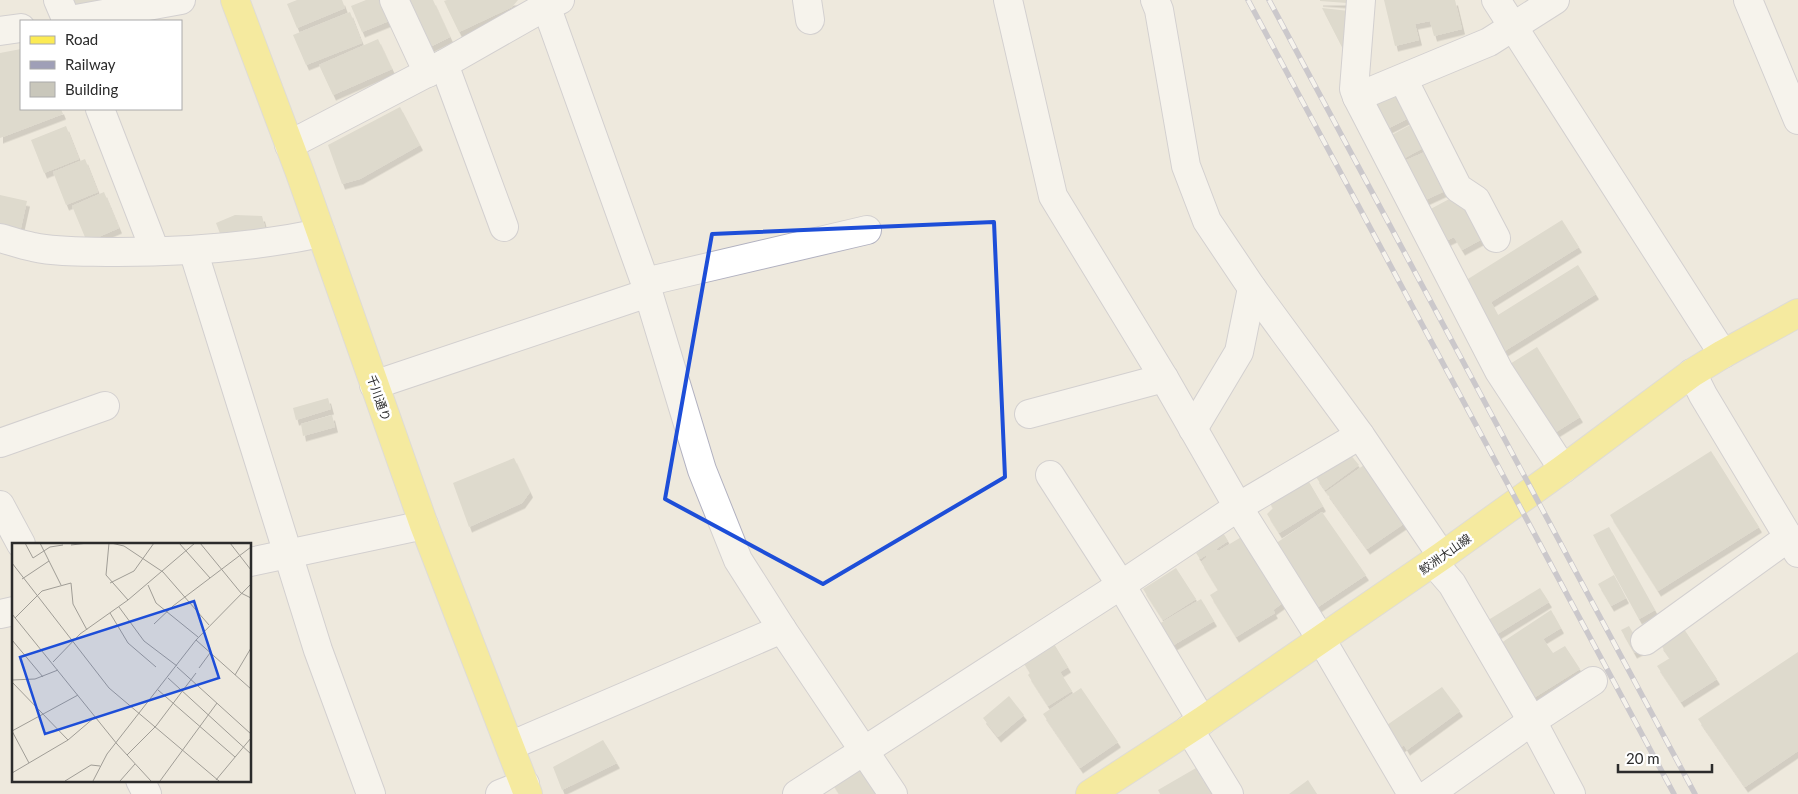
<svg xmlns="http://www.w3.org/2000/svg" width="1798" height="794" font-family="Lato,'Noto Sans JP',sans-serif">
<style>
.building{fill:#c9c7bb;filter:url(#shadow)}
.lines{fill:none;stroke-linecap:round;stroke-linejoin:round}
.minor-casing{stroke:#b1b1c0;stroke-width:30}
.major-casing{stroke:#ccc;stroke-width:30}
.minor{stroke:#fff;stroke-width:28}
.major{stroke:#fceb54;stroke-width:28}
.rail-casing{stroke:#9f9fb7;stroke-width:5.5}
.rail{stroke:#fff;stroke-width:4;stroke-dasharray:11;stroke-linecap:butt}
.marked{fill:none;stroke:#1d4ed8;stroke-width:4;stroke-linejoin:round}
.labels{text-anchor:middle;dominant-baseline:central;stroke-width:5;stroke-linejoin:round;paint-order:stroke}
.street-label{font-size:12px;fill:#2b2b2b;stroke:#fff}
.inset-road{fill:none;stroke:#a09d96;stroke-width:1}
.view{fill:#1d4ed8;fill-opacity:0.15;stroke:#1d4ed8;stroke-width:2.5}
.inset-edge{fill:none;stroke:#2b2b2b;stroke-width:2.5}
</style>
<defs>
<filter id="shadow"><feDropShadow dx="3" dy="5.5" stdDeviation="0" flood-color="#0004"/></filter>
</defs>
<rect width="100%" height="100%" fill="#eee9dd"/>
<g class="building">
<polygon points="69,0 113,0 74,12"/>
<polygon points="297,0 342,0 345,8 297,28 287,4"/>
<polygon points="366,0 380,0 389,21 362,32 351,6"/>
<polygon points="403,0 433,0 450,37 426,49"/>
<polygon points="447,0 518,0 512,7 459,32 444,1"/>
<polygon points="1320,0 1346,0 1347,3 1320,1"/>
<polygon points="1384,0 1455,0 1462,29 1434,36 1430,21 1415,24 1419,40 1395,46"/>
<polygon points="1322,8 1349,11 1348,47 1342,47"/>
<polygon points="350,12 362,43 306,65 293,35"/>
<polygon points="378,39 392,69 333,95 319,65"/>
<polygon points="21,49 21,109 61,109 63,114 0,138 0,53"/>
<polygon points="1394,89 1409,118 1385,130 1370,102"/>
<polygon points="400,107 420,145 360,179 342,184 328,145"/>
<polygon points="1412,124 1425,147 1401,160 1388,137"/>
<polygon points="66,126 79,159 44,173 31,140"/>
<polygon points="1427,151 1447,190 1421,202 1402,162"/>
<polygon points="85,159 98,192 66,205 53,172"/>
<polygon points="104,192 119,228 87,242 72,206"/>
<polygon points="0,195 27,201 20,232 0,227"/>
<polygon points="1453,197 1457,204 1465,200 1486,237 1462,250 1454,237 1442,243 1425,212"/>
<polygon points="235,215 262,216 266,231 221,236 216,223"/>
<polygon points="1562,220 1579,247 1491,302 1498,315 1578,265 1596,294 1503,352 1460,284"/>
<polygon points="1537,347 1580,417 1548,437 1505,367"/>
<polygon points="328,398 331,409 296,420 293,408"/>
<polygon points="332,415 335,427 303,436 301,424"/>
<polygon points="1711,451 1759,527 1658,591 1610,515"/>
<polygon points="1349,453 1359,465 1325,490 1316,477"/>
<polygon points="514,458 530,492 522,503 469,527 453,483"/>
<polygon points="1364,465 1405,523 1367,549 1326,492"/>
<polygon points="1306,477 1323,506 1279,533 1267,514 1273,508 1268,500"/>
<polygon points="1322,512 1366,575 1315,609 1272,546"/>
<polygon points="1609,527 1655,610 1639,619 1593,535"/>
<polygon points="1222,531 1228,541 1210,553 1216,549 1218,551 1243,536 1284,602 1273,610 1275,613 1236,637 1210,595 1218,590 1201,562 1207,557 1206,555 1200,559 1196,553 1199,551 1197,548"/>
<polygon points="1176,568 1196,599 1163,620 1143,589"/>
<polygon points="1614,575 1626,598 1611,606 1598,584"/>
<polygon points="1540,588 1549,602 1494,636 1485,622"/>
<polygon points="1201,599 1214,621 1172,646 1159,624"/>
<polygon points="1551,610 1561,628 1543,639 1553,653 1565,646 1580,669 1532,699 1498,645"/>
<polygon points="1629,626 1642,649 1634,653 1621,630"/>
<polygon points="1684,629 1717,679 1681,702 1657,666 1670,658 1660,644"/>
<polygon points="1051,639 1068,667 1060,672 1072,691 1048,706 1028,675 1030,673 1021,658"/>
<polygon points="1798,652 1798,751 1745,787 1698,719"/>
<polygon points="1442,687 1460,711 1407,750 1404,745 1400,748 1387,725"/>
<polygon points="1081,688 1118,742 1080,768 1043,714"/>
<polygon points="1009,696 1024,715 998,737 983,718"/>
<polygon points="603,740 617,763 562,790 553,767"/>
<polygon points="858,764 877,794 839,794 831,781"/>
<polygon points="1196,768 1204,782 1207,781 1214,794 1160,794 1158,790"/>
<polygon points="1308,780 1317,794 1289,794"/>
</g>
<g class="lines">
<defs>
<g id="minor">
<polyline points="58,0 67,21"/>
<polyline points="394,0 428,73"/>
<polyline points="544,0 645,282 702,470 738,560 782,629 893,794"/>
<polyline points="807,0 810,20"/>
<polyline points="1008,0 1053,196 1164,378 1238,507 1321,639 1412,794"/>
<polyline points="1155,0 1159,10 1186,166 1207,221 1252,288 1360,435 1442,556"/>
<polyline points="1361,0 1354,89 1357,97 1499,371 1563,469"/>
<polyline points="1496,0 1723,354"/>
<polyline points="1748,0 1798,120"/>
<polyline points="65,21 181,0"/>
<polyline points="0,31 21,28"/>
<polyline points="444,64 504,227"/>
<polyline points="1403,79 1458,188 1476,200 1496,238"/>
<polyline points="1357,97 1489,42 1555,0"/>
<polyline points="100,109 155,251"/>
<polyline points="289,145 444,64 546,6 560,0"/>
<path d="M0 238C11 241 22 245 33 247 60 253 89 251 117 252 185 252 254 247 321 233"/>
<polyline points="193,250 318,650 371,794"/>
<polyline points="645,282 867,230"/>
<polyline points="1692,373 1703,395 1798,553"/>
<polyline points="374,385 648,293"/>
<polyline points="1029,414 1164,378"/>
<polyline points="1193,429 1239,352 1252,288"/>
<polyline points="0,443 105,406"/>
<polyline points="1050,475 1121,585 1202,721"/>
<polyline points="0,505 21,544"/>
<polyline points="250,562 424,525"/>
<polyline points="1433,562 1452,584 1532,721 1571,794"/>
<polyline points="0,614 14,611"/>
<polyline points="1645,641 1789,537"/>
<polyline points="1189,729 1229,794"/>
<polyline points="510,746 782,629"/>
<polyline points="140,780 147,794"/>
<polyline points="500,794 525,784"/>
<polyline points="797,794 1121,585 1238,507 1360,435"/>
<polyline points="1429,794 1532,721 1593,681"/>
</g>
<g id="major">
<polyline points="235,0 300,173 424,525 528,794"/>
<polyline points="1090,794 1202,721 1442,556 1563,469 1692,373 1723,354 1798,313"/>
</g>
</defs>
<use href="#minor" class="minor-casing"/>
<use href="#major" class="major-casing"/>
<use href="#minor" class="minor"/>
<use href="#major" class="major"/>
<defs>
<g id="rail">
<polyline points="1248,0 1674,794"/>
<polyline points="1269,0 1695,794"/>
</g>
</defs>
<use href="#rail" class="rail-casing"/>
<use href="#rail" class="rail"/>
</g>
<path d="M0 0H1798V794H0ZM994 222 1005 477 823 584 665 499 712 234Z" fill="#eee9dd" fill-opacity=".55" fill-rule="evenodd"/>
<path class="marked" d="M994 222 1005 477 823 584 665 499 712 234Z"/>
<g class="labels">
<g class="street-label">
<text transform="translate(379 398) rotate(71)">千川通り</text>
<text transform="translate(1445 554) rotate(-35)">鮫洲大山線</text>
</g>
</g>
<g transform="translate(12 543)">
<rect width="239" height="239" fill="#eee9dd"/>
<path class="inset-road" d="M13 0 21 15 38 4 51 2M28 0 49 42M97 0 94 32 116 57 183 0M99 0 112 3 151 29 197 82M167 0 198 35M188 0 229 50 239 55M218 0 239 27M59 2 76 0M0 20 97 145 207 238M10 36 37 18M98 40 122 28 142 0M136 42 144 60 186 94M107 64 132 98 165 123M98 70 116 100 144 124M0 71 105 201M3 75 30 48 59 40 61 61 75 87M142 81 161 63 239 4M0 97 31 134M184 97 239 146M41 119 68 91 116 57M165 124 239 191M187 125 198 110M223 132 239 105M156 135 239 211M0 137 23 136 46 127M0 139 56 197M146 147 223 214M0 188 66 152M0 188 17 220M105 201 139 238M115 212 144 183 184 130M0 230 56 197 83 174M204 237 239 195M53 238 79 222 88 223M81 238 95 211 184 97 239 41M108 238 123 221M148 238 205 160"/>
<path class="view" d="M182 58 207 135 33 191 8 114Z"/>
<rect width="239" height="239" class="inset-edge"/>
</g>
<rect x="20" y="20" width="162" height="90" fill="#ffffff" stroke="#aaaaaa"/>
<rect x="30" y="36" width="25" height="8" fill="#fceb54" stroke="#aaaaaa"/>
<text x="65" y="45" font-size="15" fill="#2b2b2b">Road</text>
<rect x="30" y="61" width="25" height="8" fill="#9f9fb7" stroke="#aaaaaa"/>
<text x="65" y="70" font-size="15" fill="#2b2b2b">Railway</text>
<rect x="30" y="82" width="25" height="15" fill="#c9c7bb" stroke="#aaaaaa"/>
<text x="65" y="95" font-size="15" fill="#2b2b2b">Building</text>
<path d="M1618 764v8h94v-8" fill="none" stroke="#2b2b2b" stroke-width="2.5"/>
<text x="1626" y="764" font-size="15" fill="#2b2b2b" stroke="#ffffff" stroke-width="4" paint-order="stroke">20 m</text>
</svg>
